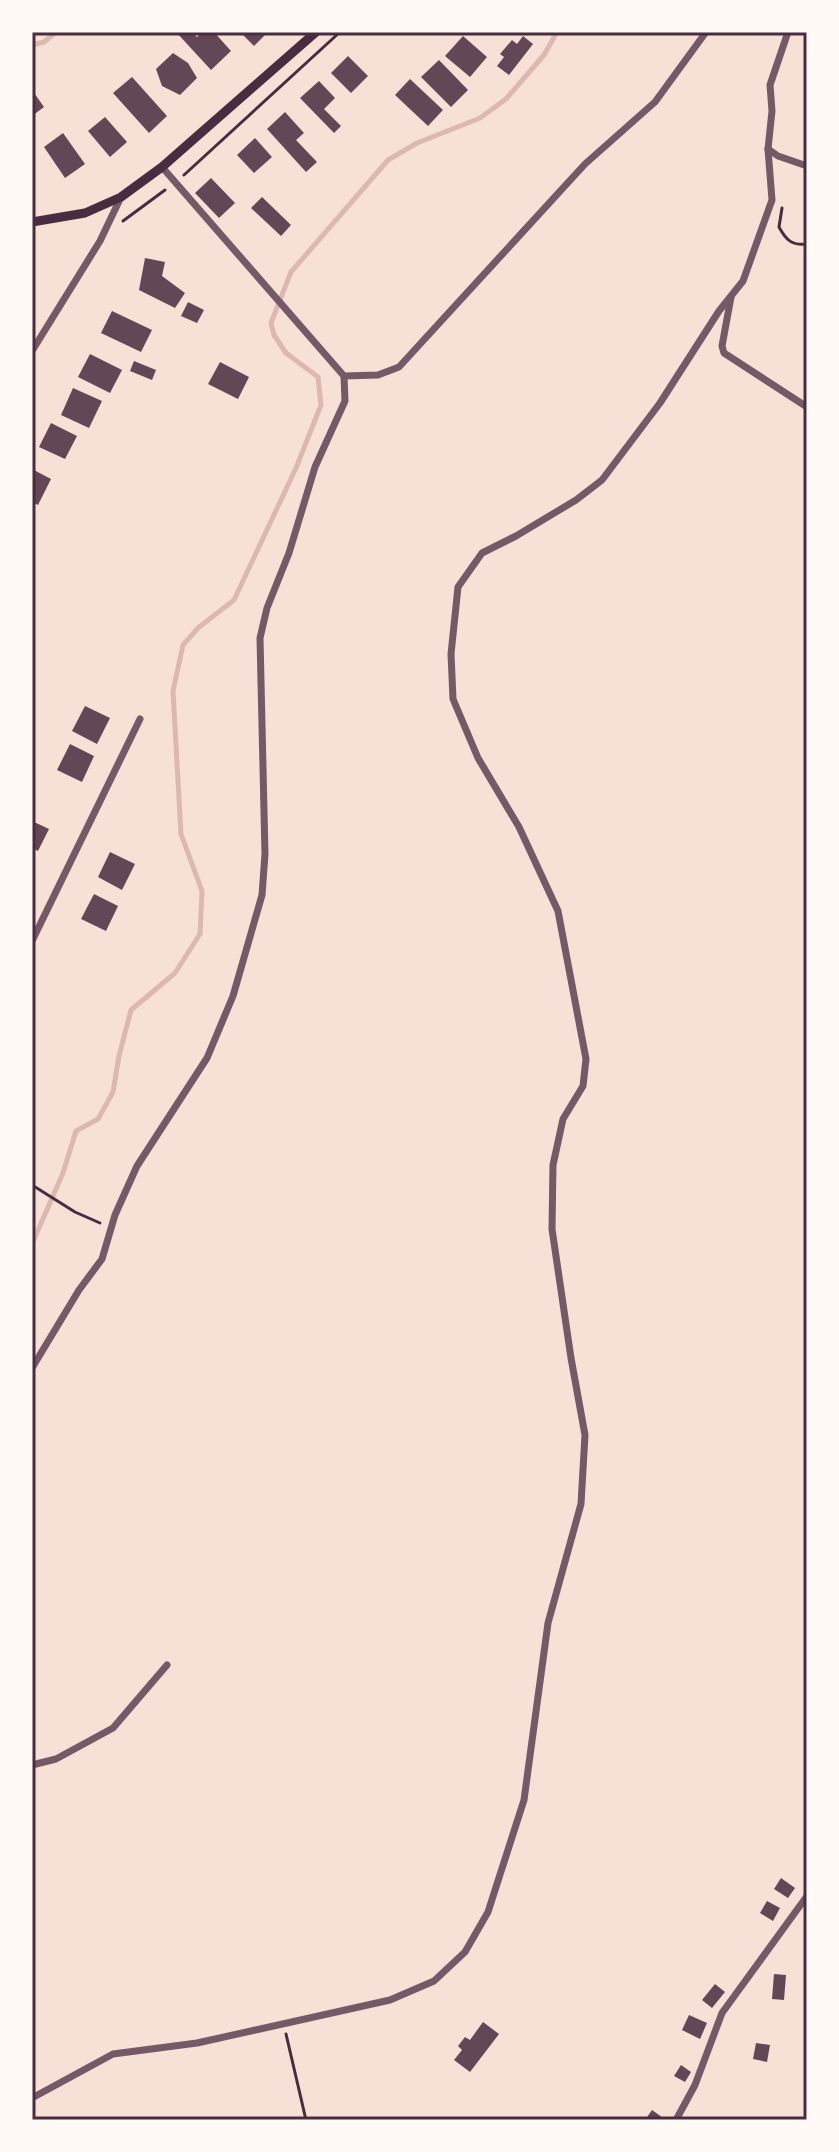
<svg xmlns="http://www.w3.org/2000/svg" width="839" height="2152" font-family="'Noto Sans',sans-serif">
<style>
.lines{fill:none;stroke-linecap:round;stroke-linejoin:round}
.stream{stroke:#dcb8b0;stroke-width:5}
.building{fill:#644757}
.path{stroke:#4a2c40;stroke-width:3}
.minor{stroke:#755966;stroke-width:7}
.secondary{stroke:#4a2c40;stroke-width:9}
.neatline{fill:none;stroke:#4a2c40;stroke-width:3}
</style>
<rect width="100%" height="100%" fill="#f7e1d7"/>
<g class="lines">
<g class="stream">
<polyline points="32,45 44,42 56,32"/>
<polyline points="32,1244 63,1173 76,1131 98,1119 113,1092 119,1056 131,1010 175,973 200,934 202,891 181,834 173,691 183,645 198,628 234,600 296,468 321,405 318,377 286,353 274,335 271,323 291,272 388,160 417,143 480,118 506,99 544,55 557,32"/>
</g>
</g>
<g class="building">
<polygon points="176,32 192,32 197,37 202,32 214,32 231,51 211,70"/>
<polygon points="240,32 268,32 254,46"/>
<polygon points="463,36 487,57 470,77 445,56"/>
<polygon points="523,36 533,44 509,75 497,66 504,57 500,54 512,40 517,44"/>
<polygon points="173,53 188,63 197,78 180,95 162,86 156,69"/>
<polygon points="348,56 368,76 351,93 331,73"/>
<polygon points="439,60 468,90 451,107 421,77"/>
<polygon points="132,77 167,116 149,133 113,93"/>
<polygon points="410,79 443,110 428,126 395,95"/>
<polygon points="319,81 335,98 324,109 341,126 334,133 300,98"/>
<polygon points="32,90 44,107 32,116"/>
<polygon points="285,112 304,133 296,140 317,162 306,172 267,129"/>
<polygon points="105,117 127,142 110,157 88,131"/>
<polygon points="63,133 85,164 65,178 44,147"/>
<polygon points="255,138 272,157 254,173 237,155"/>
<polygon points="211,178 235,203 219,218 195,193"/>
<polygon points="262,197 291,225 281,236 251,208"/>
<polygon points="145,258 165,262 162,276 185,293 175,308 139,290"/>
<polygon points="188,302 204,310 197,323 181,316"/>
<polygon points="112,311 152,330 141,352 101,333"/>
<polygon points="90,354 122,370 110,393 78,377"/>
<polygon points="134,361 156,370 152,380 130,371"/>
<polygon points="220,362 249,377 238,399 208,384"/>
<polygon points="73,388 102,401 89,428 61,415"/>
<polygon points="51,423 77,436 65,459 39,447"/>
<polygon points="32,469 51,479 38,505 32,502"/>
<polygon points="85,706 110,718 97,744 72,731"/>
<polygon points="70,744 94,756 82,782 57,770"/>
<polygon points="32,821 49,829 38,851 32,848"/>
<polygon points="110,852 135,864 122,890 98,877"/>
<polygon points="94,894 118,906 106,931 81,919"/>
<polygon points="781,1878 795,1888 788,1898 774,1889"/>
<polygon points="767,1901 780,1908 773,1921 760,1913"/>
<polygon points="774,1974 786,1975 784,2000 772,1999"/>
<polygon points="715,1984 725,1992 712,2008 702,2000"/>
<polygon points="689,2015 707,2023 700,2039 682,2030"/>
<polygon points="483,2022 499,2034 470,2072 454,2060 462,2050 458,2046 465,2037 470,2040"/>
<polygon points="756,2043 770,2045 767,2062 753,2059"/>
<polygon points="681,2065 691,2072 685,2082 674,2076"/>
<polygon points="652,2110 666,2120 645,2120"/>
</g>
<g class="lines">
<g class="path">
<polyline points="184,175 340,32"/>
<path d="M782 208 779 227C786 240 792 246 807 244"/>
<polyline points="123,221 165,190"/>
<polyline points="32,1185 75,1212 100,1223"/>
<polyline points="286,2034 306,2120"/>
</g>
<g class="minor">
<polyline points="768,149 778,156 807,166"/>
<polyline points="731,297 722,346 724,353 807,407"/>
<polyline points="32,351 100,241 121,197"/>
<polyline points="344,376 378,375 399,367 585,164 655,102 706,32"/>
<polyline points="32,941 140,719"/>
<polyline points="32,1368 79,1290 102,1259 115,1215 137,1166 207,1058 233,996 262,895 265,854 260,638 267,608 289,553 315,467 345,401 344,376 162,167"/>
<polyline points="32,1765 56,1759 113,1728 167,1665"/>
<polyline points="32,2098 113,2054 197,2043 390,2000 434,1981 465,1952 488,1912 524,1800 548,1623 581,1504 585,1435 571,1358 552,1229 553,1165 563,1119 583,1086 586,1059 558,911 519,827 478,758 453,699 451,654 458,587 482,553 516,536 576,500 602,480 660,403 719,311 743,281 772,200 768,149 772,111 770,85 788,32"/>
<polyline points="676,2120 695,2085 722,2013 807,1896"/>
</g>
<polyline class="secondary" points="32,222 85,213 121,197 162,167 316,32"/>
</g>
<rect width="839" height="2152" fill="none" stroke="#fffaf5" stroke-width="68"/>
<rect x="34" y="34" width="771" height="2084" class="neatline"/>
</svg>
